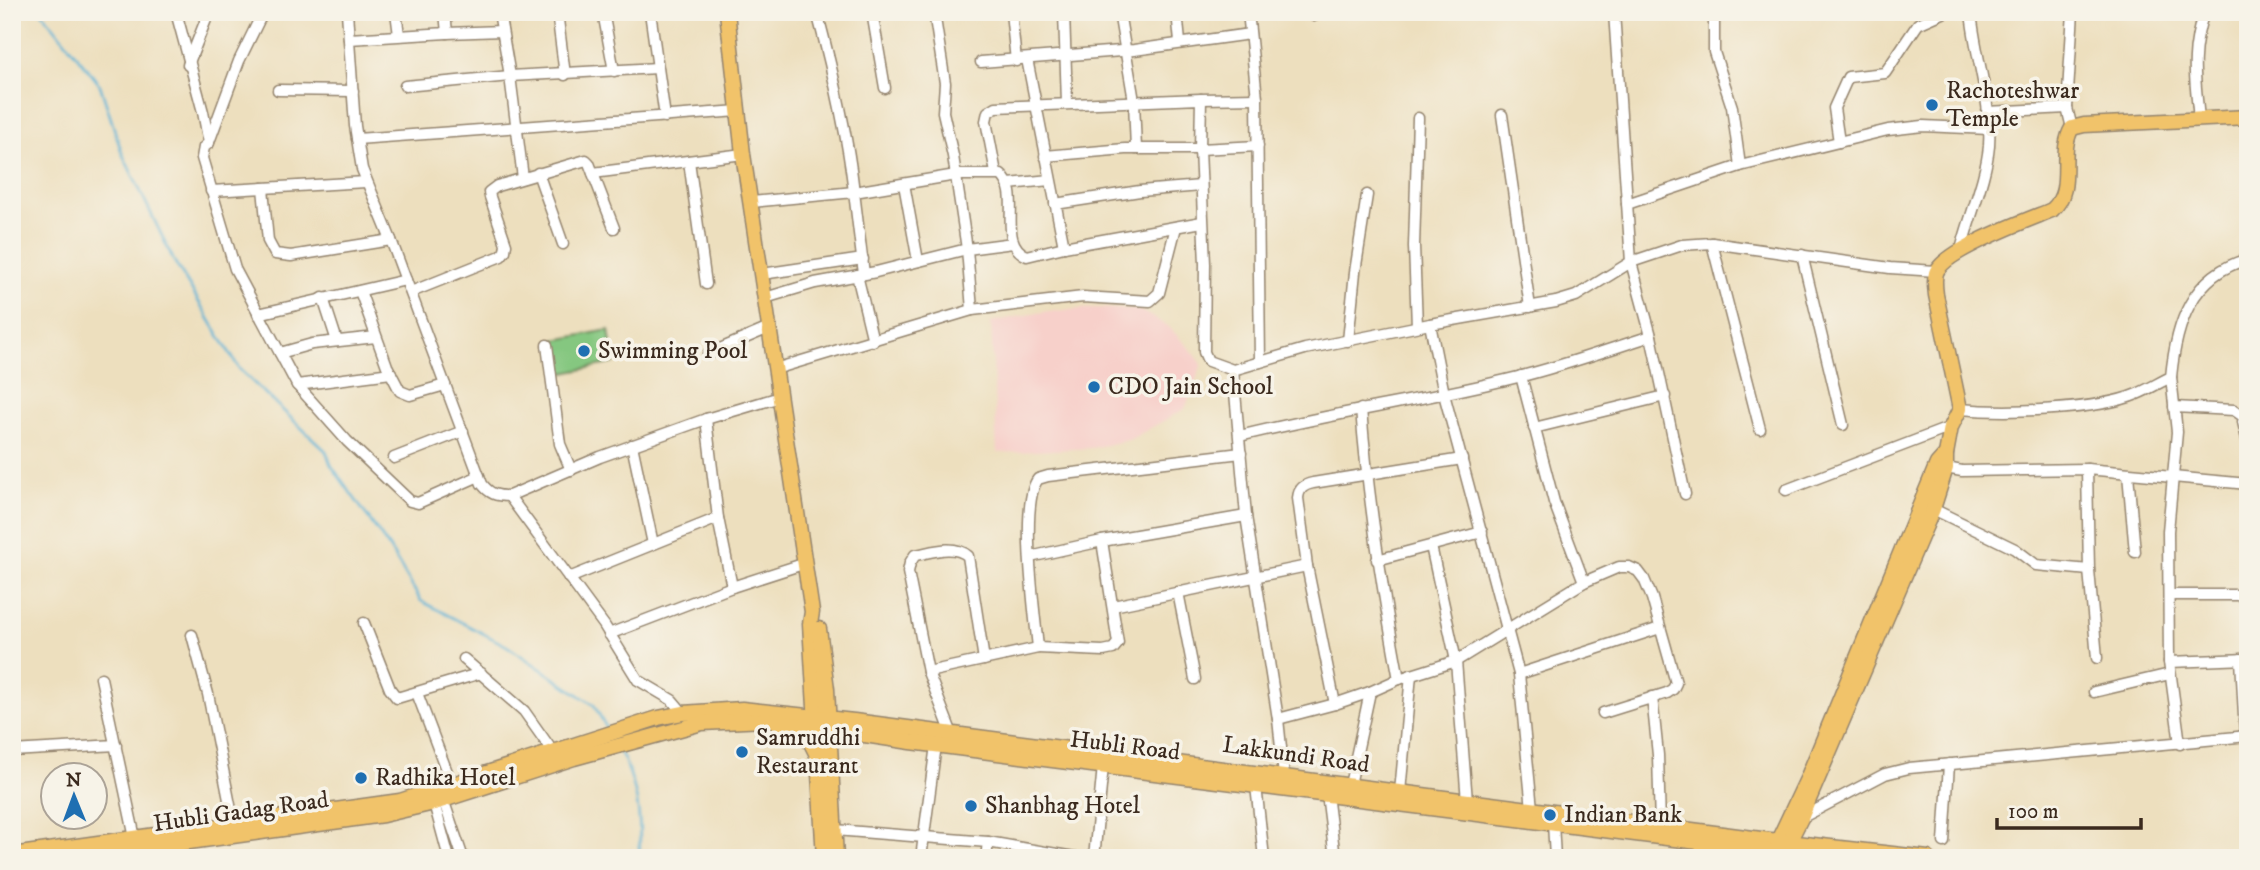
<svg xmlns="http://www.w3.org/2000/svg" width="2260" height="870" font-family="'IM FELL DW Pica',serif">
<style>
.built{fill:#f7d0ca}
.green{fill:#85c780;stroke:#60784f;stroke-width:2}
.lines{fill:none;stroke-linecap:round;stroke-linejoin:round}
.stream{stroke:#57b0d4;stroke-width:2.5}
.minor-casing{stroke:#94846e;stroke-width:13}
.major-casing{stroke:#94846e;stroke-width:17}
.minor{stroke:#fff;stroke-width:10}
.major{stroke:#f1c36a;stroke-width:14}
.poi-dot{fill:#1f6fb2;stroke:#f7f3e8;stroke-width:2.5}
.labels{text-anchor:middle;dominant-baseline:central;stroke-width:7;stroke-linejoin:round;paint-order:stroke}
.poi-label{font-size:24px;fill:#3b2a1e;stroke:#f7f3e8;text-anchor:start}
.street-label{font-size:24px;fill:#3b2a1e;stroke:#f7f3e8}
</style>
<rect width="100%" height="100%" fill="#f7f3e8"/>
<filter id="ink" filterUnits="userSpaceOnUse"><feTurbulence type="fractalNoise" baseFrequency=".0143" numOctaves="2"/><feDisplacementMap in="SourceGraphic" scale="14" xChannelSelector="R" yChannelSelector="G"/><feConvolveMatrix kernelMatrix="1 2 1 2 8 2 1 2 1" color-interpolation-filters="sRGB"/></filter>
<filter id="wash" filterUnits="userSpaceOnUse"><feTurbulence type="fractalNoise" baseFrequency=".00686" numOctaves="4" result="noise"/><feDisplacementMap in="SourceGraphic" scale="28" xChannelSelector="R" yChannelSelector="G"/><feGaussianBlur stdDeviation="1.57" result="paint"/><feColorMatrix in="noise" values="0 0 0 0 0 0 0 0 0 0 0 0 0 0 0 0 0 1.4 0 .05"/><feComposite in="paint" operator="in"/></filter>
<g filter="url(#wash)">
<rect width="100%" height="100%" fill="#eddfbe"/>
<polygon class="built" points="1097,308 1139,310 1168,326 1194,353 1202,364 1185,409 1129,440 1092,448 997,453 991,322 1048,311"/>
<polygon class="green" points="609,330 614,363 559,374 555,340"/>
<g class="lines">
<g class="stream">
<polyline points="42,12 100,85 122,153 174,261 240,370 326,451 331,465 388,546 421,601 507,646 594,705 607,729"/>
<path d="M619 750C637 782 642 821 639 858"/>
</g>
</g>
</g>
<g filter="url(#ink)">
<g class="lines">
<defs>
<g id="minor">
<polyline points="176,12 203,112 209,143 204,147 202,158 235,269 297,385 347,441 410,501 418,503 479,476"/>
<path d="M347 12 355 126 362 169 391 240 482 484C490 494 496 496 509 496L600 457 706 419 780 397"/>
<polyline points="396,12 399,35"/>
<polyline points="499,12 510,76 523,178"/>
<polyline points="557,12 565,75"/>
<polyline points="603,12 614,71"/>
<polyline points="650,12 665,117"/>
<path d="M817 12C833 72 847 131 854 192L956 175H1001C1024 194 995 242 1027 256L1064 247 1202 222"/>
<polyline points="872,12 885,88"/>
<polyline points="1011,12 1016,61"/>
<polyline points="1064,12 1067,103"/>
<polyline points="1119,12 1134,101 1136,149"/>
<polyline points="1177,12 1180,42"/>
<polyline points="1248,12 1257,98 1260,362"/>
<polyline points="1313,12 1314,16"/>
<polyline points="1614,12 1631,262 1651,336 1685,494"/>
<polyline points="1714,12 1714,52 1732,107 1740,166"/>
<polyline points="447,33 502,31"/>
<polyline points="349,39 447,33 445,12"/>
<polyline points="1027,59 1064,247"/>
<polyline points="981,62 1134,50 1250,34"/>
<polyline points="188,65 209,12"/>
<polyline points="405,86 510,76 658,68"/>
<polyline points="278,90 353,91"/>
<polyline points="1201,99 1257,98"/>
<polyline points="1987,112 2067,108"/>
<polyline points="1502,115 1530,307"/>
<path d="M2199 119C2195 78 2190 53 2204 12"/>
<polyline points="2072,128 2067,108 2073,12"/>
<polyline points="357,139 739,111"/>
<polyline points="209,142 239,61 263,12"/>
<polyline points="1839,142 1834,108 1848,77 1885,73 1918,24 1945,12"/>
<polyline points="1045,156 1125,149 1200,149 1205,264 1204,352 1208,361 1233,370 1305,349 1430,324 1556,302 1576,296 1631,262 1682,245 1712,243 1890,268 1936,271"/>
<polyline points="689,161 706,284"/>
<polyline points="538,173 563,244"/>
<polyline points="593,173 743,154"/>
<polyline points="996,173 986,121 988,112 996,107 1201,99 1200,149 1258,146"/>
<polyline points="904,184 918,261"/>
<polyline points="1009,184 1050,180"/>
<polyline points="263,188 268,241 275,254 291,256 391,240"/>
<polyline points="211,191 366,182"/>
<polyline points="752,202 854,192 864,274"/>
<polyline points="1055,204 1140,191 1201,186"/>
<polyline points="1627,204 1740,166 1888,130 1923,126 1989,129"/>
<polyline points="1712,243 1760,429"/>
<path d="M1961 250C1969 217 1986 179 1989 146 1992 102 1975 56 1971 12"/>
<polyline points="1802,255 1843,425"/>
<polyline points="762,274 863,259"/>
<polyline points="857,275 873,341"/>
<polyline points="360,291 387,366 400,391 410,395 445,385"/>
<polyline points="411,292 501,256 505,251 506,244 490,197 489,192 497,186 586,160 589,163 614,228"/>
<polyline points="323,298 337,341"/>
<polyline points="765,298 815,283 876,272 967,249 953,156 943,112 945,83 934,12"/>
<polyline points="972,310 967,249 1013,243"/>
<polyline points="258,314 406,280"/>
<polyline points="1430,324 1444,394 1519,674 1532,809"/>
<polyline points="1417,326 1414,246 1418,118"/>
<polyline points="1348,341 1355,272 1367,195"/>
<polyline points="547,345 560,444 571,470"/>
<polyline points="280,353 312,344 376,337"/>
<polyline points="708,354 769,328"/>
<polyline points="775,369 972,310 1083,297 1150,301 1159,293 1176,227"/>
<polyline points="1233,370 1246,516 1278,719 1284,776"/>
<polyline points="1521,376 1554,502 1584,582"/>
<polyline points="2171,377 2177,432 2168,531 2169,662 2180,744"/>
<polyline points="297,385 391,373"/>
<polyline points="2174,407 2234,410 2244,417"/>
<path d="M1361 409C1368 500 1382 589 1399 679"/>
<path d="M1960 409C2004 413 2097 411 2137 394 2149 389 2160 382 2171 377 2176 324 2191 275 2248 259"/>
<polyline points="2248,414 2243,422 2248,443"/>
<polyline points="706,419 718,518 732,587"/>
<polyline points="1534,428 1665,396"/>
<path d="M1240 436C1332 413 1426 400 1518 377 1563 366 1607 350 1651 336"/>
<polyline points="632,445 653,544"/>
<polyline points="394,458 463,431"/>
<polyline points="1946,468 1962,471 2087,469 2248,484"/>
<polyline points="2087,469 2089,570 2097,658"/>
<polyline points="2128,474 2135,552"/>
<polyline points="1786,490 1951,427"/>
<polyline points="509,496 604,625 638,680 672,700 683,713"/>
<polyline points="1933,509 2015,549 2036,565 2089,570"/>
<polyline points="1431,546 1456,661 1467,801"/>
<polyline points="1030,557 1102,541 1246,516"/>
<polyline points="1377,560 1482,532"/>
<polyline points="569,578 718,518"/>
<polyline points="1178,592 1195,679"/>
<polyline points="2169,595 2248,595"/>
<polyline points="1113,606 1307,566"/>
<polyline points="364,623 390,689 397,698 481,673"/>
<polyline points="609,634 732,587 806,563"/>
<polyline points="192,635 208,694 234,825"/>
<polyline points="1038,648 1103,651 1113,649 1118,643 1102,541"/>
<polyline points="464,659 524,711 553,752"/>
<polyline points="2241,659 2245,736"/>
<polyline points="2169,662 2248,659"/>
<path d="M928 672 1038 648C1035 615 1019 503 1038 479L1048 476 1241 453"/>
<polyline points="1519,674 1660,628"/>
<polyline points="101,678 135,838"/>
<polyline points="2094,692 2170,674"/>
<polyline points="417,693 452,785"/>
<polyline points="1652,697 1658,755 1660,826"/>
<path d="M1335 704 1307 566 1298 498C1299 488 1304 485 1313 483L1462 459"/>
<polyline points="1278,719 1335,704 1370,692 1399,679 1456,661 1584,582 1619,567 1629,567 1638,571 1644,579 1652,598 1676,683 1673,689 1667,693 1603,713"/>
<path d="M952 734 928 672 908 572 910 563 915 555C932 552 954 544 968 556L984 660"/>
<polyline points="12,751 116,745"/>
<polyline points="1350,785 1370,692"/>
<polyline points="1256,786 1264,858"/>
<polyline points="1400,792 1411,675"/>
<polyline points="1327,794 1335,858"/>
<polyline points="443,799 463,858"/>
<polyline points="434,803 449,858"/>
<polyline points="1801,818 1885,774 1909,768 2248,736"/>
<polyline points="1553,823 1555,858"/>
<polyline points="835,830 988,842 1080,858"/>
<polyline points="1944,842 1949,764"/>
<polyline points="921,858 936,745"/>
<polyline points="986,858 988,842"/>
<polyline points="1094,858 1103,766"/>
</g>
<g id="major">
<polyline points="727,12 743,154 812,612 810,624 818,757"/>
<polyline points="819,629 827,689 836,858"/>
<polyline points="791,728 811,743 818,757 824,858"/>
<polyline points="1775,847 1807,779 1937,464 1946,454"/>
<path d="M1786 848 1801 818 1933 509 1946 468V454L1951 427 1960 409 1936 295C1935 287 1934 280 1936 273 1944 250 2028 220 2052 210 2076 189 2057 153 2072 128L2084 125 2248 117"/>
<polyline points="12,855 400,801 658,718 683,713 742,709 854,721 1761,839 1928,858"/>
<polyline points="74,858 383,815 434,803 574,758 702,723 765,720 911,742 1823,858"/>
</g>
</defs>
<use href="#minor" class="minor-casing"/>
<use href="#major" class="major-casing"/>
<use href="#minor" class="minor"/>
<use href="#major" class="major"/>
</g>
</g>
<g class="poi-dot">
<circle cx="1932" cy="105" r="7"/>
<circle cx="584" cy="351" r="7"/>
<circle cx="1094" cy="387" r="7"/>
<circle cx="742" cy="752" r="7"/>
<circle cx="361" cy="778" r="7"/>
<circle cx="971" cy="806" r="7"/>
<circle cx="1550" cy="815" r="7"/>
</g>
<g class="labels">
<g class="poi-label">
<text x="1946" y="91">Rachoteshwar<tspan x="1946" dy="28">Temple</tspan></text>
<text x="598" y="351">Swimming Pool</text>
<text x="1108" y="387">CDO Jain School</text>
<text x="756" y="738">Samruddhi<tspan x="756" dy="28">Restaurant</tspan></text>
<text x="375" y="778">Radhika Hotel</text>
<text x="985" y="806">Shanbhag Hotel</text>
<text x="1564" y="815">Indian Bank</text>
</g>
<g class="street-label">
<text transform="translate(1125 746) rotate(7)">Hubli Road</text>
<text transform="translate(1296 755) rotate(8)">Lakkundi Road</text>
<text transform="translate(241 812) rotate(-8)">Hubli Gadag Road</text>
</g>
</g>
<rect width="2260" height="870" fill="none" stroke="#f7f3e8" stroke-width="42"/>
<g transform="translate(74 796) rotate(359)"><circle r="33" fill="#f7f3e8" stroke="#aca397" stroke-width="2"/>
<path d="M0-5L12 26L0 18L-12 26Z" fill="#1f6fb2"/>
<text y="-10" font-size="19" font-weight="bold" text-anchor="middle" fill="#3b2a1e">N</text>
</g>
<path d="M1997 818v10h144v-10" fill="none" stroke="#3b2a1e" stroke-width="3.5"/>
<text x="2008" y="818" font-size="21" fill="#3b2a1e" stroke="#f7f3e8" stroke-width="5" paint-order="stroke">100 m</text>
</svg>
